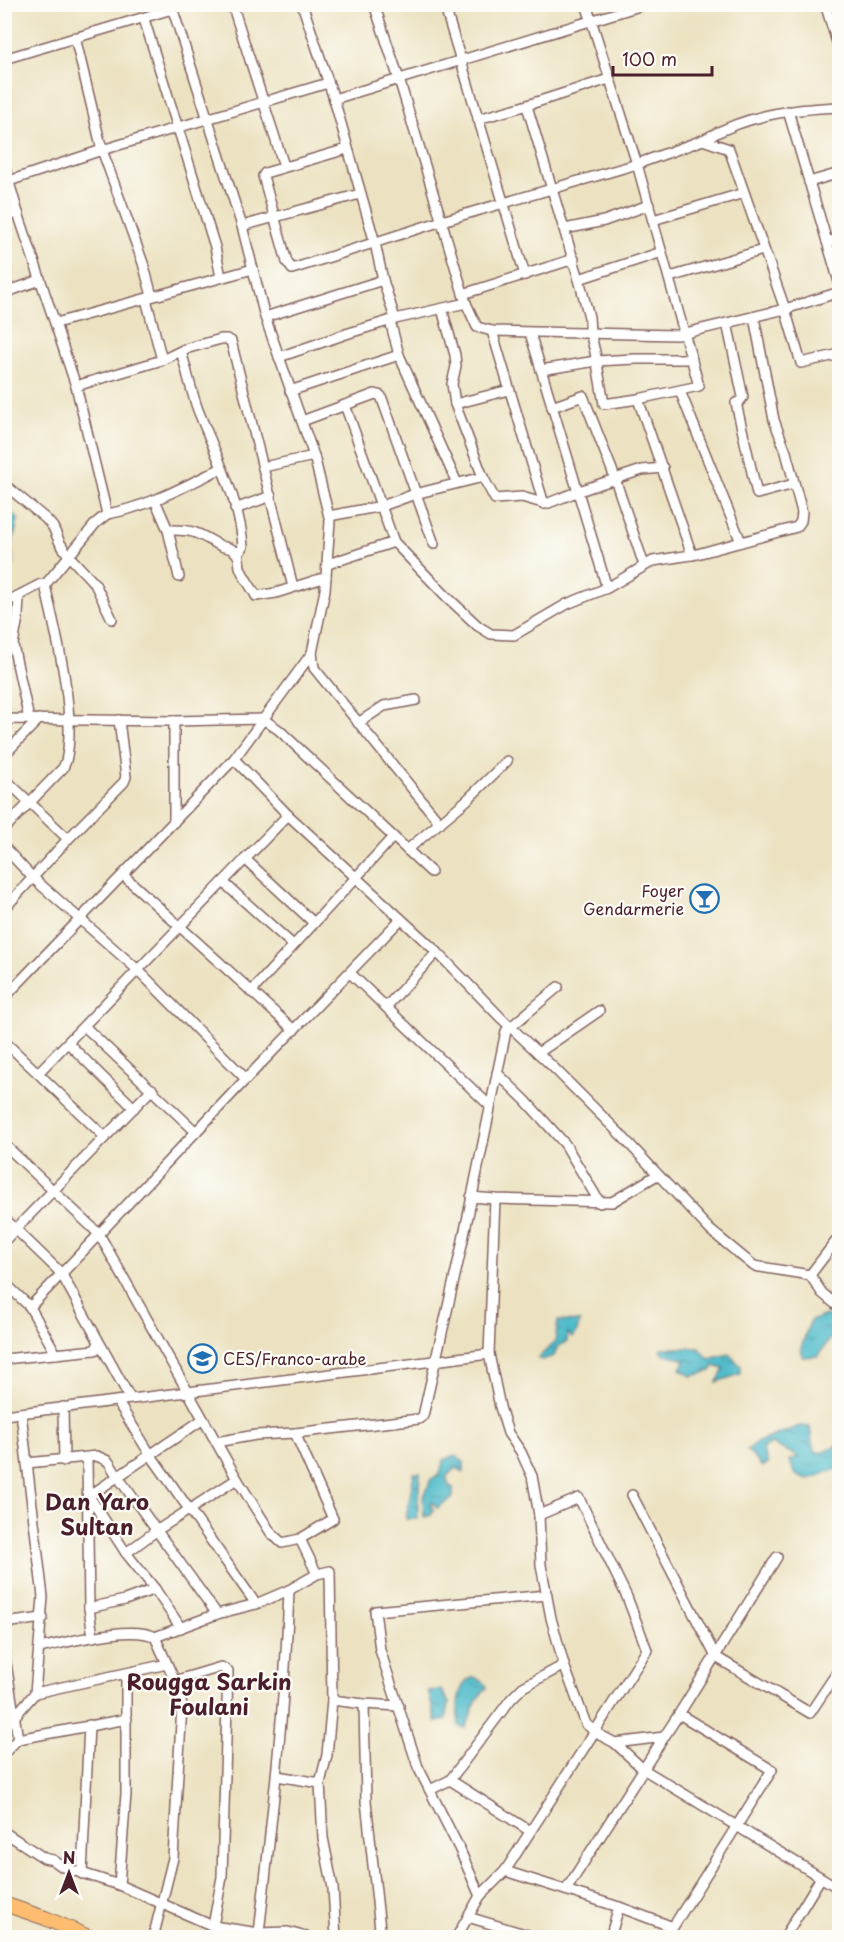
<svg xmlns="http://www.w3.org/2000/svg" width="844" height="1942" font-family="'Playpen Sans',sans-serif">
<style>
.water{fill:url(#water-ripples);stroke:#4c6d7a;stroke-width:1.5}
.lines{fill:none;stroke-linecap:round;stroke-linejoin:round}
.minor-casing{stroke:#836360;stroke-width:12}
.highway-casing{stroke:#836360;stroke-width:16}
.minor{stroke:#fff;stroke-width:9}
.highway{stroke:#fcbd6f;stroke-width:14}
.labels{text-anchor:middle;dominant-baseline:central;stroke-width:4.5;stroke-linejoin:round;paint-order:stroke}
.poi-label{font-size:16px;fill:#4a1f2b;stroke:#fdfcf7;text-anchor:end}
.district-label{font-size:22px;font-weight:bold;fill:#4a1f2b;stroke:#fdfcf7}
</style>
<defs>
<pattern id="water-ripples" width="26" height="14" patternUnits="userSpaceOnUse" patternTransform="scale(1.5)"><rect width="26" height="14" fill="#4fbbca"/><path d="M2 4q2-2 4 0t4 0M15 11q2-2 4 0t4 0" fill="none" stroke="#4497a4"/></pattern>
</defs>
<rect width="100%" height="100%" fill="#fdfcf7"/>
<filter id="ink" filterUnits="userSpaceOnUse"><feTurbulence type="fractalNoise" baseFrequency=".0167" numOctaves="2"/><feDisplacementMap in="SourceGraphic" scale="12" xChannelSelector="R" yChannelSelector="G"/><feConvolveMatrix kernelMatrix="1 2 1 2 8 2 1 2 1" color-interpolation-filters="sRGB"/></filter>
<filter id="wash" filterUnits="userSpaceOnUse"><feTurbulence type="fractalNoise" baseFrequency=".008" numOctaves="4" result="noise"/><feDisplacementMap in="SourceGraphic" scale="24" xChannelSelector="R" yChannelSelector="G"/><feGaussianBlur stdDeviation="1.35" result="paint"/><feColorMatrix in="noise" values="0 0 0 0 0 0 0 0 0 0 0 0 0 0 0 0 0 1.4 0 .05"/><feComposite in="paint" operator="in"/></filter>
<g filter="url(#wash)">
<rect width="100%" height="100%" fill="#ece2c1"/>
<g class="water">
<polygon points="4,504 10,512 18,519 11,549 14,564 5,569"/>
<polygon points="826,1315 839,1320 833,1335 818,1356 802,1357 801,1348 810,1321"/>
<polygon points="558,1321 580,1322 576,1334 572,1338 568,1333 567,1342 558,1346 554,1356 542,1360 538,1358 555,1342"/>
<polygon points="661,1348 699,1348 709,1359 729,1354 741,1366 740,1374 717,1382 724,1369 714,1366 711,1371 691,1376 680,1369 686,1360 663,1354"/>
<polygon points="800,1426 810,1427 812,1443 816,1453 832,1449 839,1442 839,1468 807,1480 796,1475 789,1460 799,1457 773,1444 762,1448 768,1464 762,1467 747,1450 758,1442"/>
<polygon points="456,1456 464,1462 464,1472 456,1468 447,1476 448,1485 453,1488 453,1497 437,1508 432,1502 430,1503 434,1511 431,1515 424,1517 423,1499 431,1479 438,1476 445,1459"/>
<polygon points="414,1473 420,1473 417,1519 406,1519"/>
<path d="M475 1677 486 1685 487 1688C472 1701 474 1712 465 1728L459 1726C457 1710 455 1682 475 1677Z"/>
<polygon points="441,1690 449,1703 446,1720 436,1722 428,1691"/>
</g>
</g>
<g filter="url(#ink)">
<g class="lines">
<defs>
<g id="minor">
<polyline points="232,4 284,166"/>
<polyline points="374,4 399,79 466,303 477,327 492,331 677,335 785,309 801,363 840,354"/>
<polyline points="444,4 525,275"/>
<polyline points="825,4 840,52"/>
<polyline points="445,8 458,4"/>
<polyline points="144,19 215,247 221,277"/>
<polyline points="75,37 102,150 143,263 152,296"/>
<polyline points="4,59 172,9"/>
<polyline points="334,99 646,4"/>
<polyline points="527,106 579,279 589,317 590,332 595,352 604,404 638,399 699,386 637,164 586,4"/>
<polyline points="788,111 840,285"/>
<polyline points="478,119 521,107 609,79"/>
<path d="M703 140C747 115 790 109 840 107"/>
<polyline points="347,149 265,173 263,176 287,262 292,269 442,221 637,164 703,140 729,149 785,309 840,292"/>
<path d="M4 165 18 213 76 386 107 514 96 523 45 585C56 634 77 713 66 761L63 768 4 829"/>
<polyline points="9,181 102,150 328,83"/>
<polyline points="809,182 840,173"/>
<polyline points="4,216 18,213"/>
<polyline points="653,220 744,193"/>
<polyline points="242,226 360,194"/>
<polyline points="565,229 604,221 649,205"/>
<polyline points="827,242 840,238"/>
<polyline points="670,277 763,250"/>
<polyline points="579,279 662,252"/>
<polyline points="4,293 40,280"/>
<polyline points="463,294 574,259"/>
<polyline points="146,299 162,360"/>
<polyline points="442,309 455,355 456,366 452,384 455,404 483,477 495,499 522,497 546,504 579,491 642,470 663,468"/>
<polyline points="265,317 383,280"/>
<polyline points="395,319 466,303"/>
<polyline points="390,321 399,355 457,483"/>
<polyline points="56,323 253,269"/>
<polyline points="727,323 743,397 739,402 736,403 757,494 794,484"/>
<polyline points="492,331 544,504"/>
<polyline points="530,333 607,588"/>
<path d="M181 351C187 371 191 391 198 410 214 451 241 503 243 547L238 554"/>
<polyline points="279,357 349,333 395,319 383,280 375,243 334,99 302,4"/>
<polyline points="541,370 596,361 635,359 692,359"/>
<polyline points="76,386 162,360 185,349 221,339 226,339 231,341 293,587"/>
<polyline points="290,391 399,355"/>
<polyline points="680,391 741,542"/>
<polyline points="638,399 692,555"/>
<polyline points="455,404 509,390"/>
<polyline points="345,405 394,542 446,596 478,626 491,634 514,635 567,604 607,588 653,561 697,554 797,527 801,521 802,512 786,452 774,420 754,317"/>
<polyline points="552,407 583,396 612,470 644,565"/>
<polyline points="302,421 375,394 381,396 434,544"/>
<polyline points="263,467 314,456"/>
<polyline points="4,484 46,519 53,527 60,543 69,556 95,584 112,619"/>
<polyline points="155,500 168,530 179,577"/>
<polyline points="235,509 271,496"/>
<path d="M107 514C148 507 185 486 222 468"/>
<polyline points="329,516 382,506 415,494 483,477"/>
<path d="M168 530C196 529 198 534 221 546 226 548 233 547 237 554 240 558 239 563 240 567 243 577 252 587 256 596L276 593 326 577"/>
<polyline points="328,564 394,542"/>
<polyline points="19,596 18,617 13,645 29,719"/>
<polyline points="4,603 41,584 45,585"/>
<polyline points="312,653 314,668 440,823"/>
<polyline points="4,719 174,721 263,719 279,730 431,872"/>
<polyline points="174,721 174,822"/>
<polyline points="358,723 384,706 416,700"/>
<polyline points="4,755 39,719"/>
<polyline points="234,759 288,815 437,952 501,1018 553,1067 621,1135 710,1230 754,1266 810,1275 822,1293 840,1308"/>
<polyline points="4,778 68,839"/>
<polyline points="4,847 33,878 138,970 246,1079"/>
<polyline points="407,850 467,800 507,761"/>
<polyline points="245,859 314,923"/>
<polyline points="123,875 294,1030"/>
<polyline points="223,882 293,945"/>
<polyline points="4,909 68,839 124,782 126,777 119,720"/>
<polyline points="350,973 489,1105"/>
<polyline points="251,992 393,837"/>
<polyline points="4,998 234,759 312,653 325,590 330,521 314,456 265,317 242,226 171,4"/>
<polyline points="386,1007 437,952"/>
<polyline points="84,1026 196,1132"/>
<polyline points="4,1041 105,1137"/>
<polyline points="68,1043 134,1108"/>
<polyline points="538,1053 599,1011"/>
<polyline points="38,1073 288,815"/>
<polyline points="497,1073 525,1100 565,1144 600,1203"/>
<polyline points="4,1144 99,1234 237,1479 271,1533 282,1543 300,1539 333,1519 295,1433"/>
<polyline points="471,1197 495,1199 612,1202 657,1175"/>
<polyline points="495,1199 489,1354 500,1407 508,1433 521,1452 532,1476 539,1515 541,1565 551,1618 564,1665 586,1724 598,1734 615,1743 664,1737 679,1714 772,1770 673,1927 619,1907 505,1871"/>
<polyline points="4,1218 61,1273 130,1398"/>
<polyline points="4,1241 152,1089"/>
<polyline points="810,1275 840,1236"/>
<polyline points="4,1282 30,1307 56,1354"/>
<polyline points="30,1307 246,1079 401,919"/>
<polyline points="4,1359 95,1350 99,1343"/>
<polyline points="117,1401 150,1454 256,1604"/>
<polyline points="63,1407 64,1461"/>
<polyline points="21,1413 43,1597 35,1693"/>
<polyline points="4,1415 489,1354"/>
<polyline points="216,1442 256,1435 295,1433 419,1419 423,1416 462,1245 506,1031 558,987"/>
<polyline points="87,1458 89,1608 93,1637"/>
<polyline points="27,1463 97,1456 108,1461 118,1477 217,1614"/>
<polyline points="632,1495 716,1657 810,1713 840,1668"/>
<polyline points="89,1496 126,1553 155,1589 181,1628"/>
<polyline points="89,1496 202,1420"/>
<polyline points="300,1539 317,1574"/>
<polyline points="126,1553 156,1531 237,1479"/>
<polyline points="89,1608 125,1600 155,1589"/>
<polyline points="4,1623 43,1618"/>
<polyline points="155,1637 217,1614 256,1604 289,1590 317,1574 330,1571 332,1700 327,1755 320,1783 323,1838 333,1888 336,1938"/>
<path d="M39 1648C65 1643 132 1624 155 1637L178 1688 182 1706 173 1858 153 1938"/>
<polyline points="4,1651 18,1739"/>
<polyline points="174,1681 221,1667 228,1671 222,1877 213,1926"/>
<polyline points="332,1700 364,1704 399,1706"/>
<polyline points="364,1704 366,1801 381,1938"/>
<polyline points="679,1714 777,1557"/>
<polyline points="15,1716 35,1693 167,1664"/>
<polyline points="615,1743 643,1769 840,1889"/>
<polyline points="4,1753 18,1739 127,1719"/>
<polyline points="277,1776 320,1783"/>
<polyline points="450,1780 530,1831"/>
<polyline points="430,1790 450,1780 511,1699 523,1687 564,1665"/>
<polyline points="4,1832 44,1858 53,1860 63,1867 119,1885 213,1926 259,1933 288,1932 310,1938"/>
<polyline points="82,1874 89,1725"/>
<polyline points="119,1885 126,1794 126,1674"/>
<polyline points="566,1890 664,1737"/>
<polyline points="480,1896 505,1871 647,1650 627,1597 579,1498 539,1515"/>
<polyline points="468,1917 538,1938"/>
<path d="M257 1938 259 1933C272 1819 285 1705 289 1590"/>
<polyline points="456,1938 480,1896 459,1848 418,1767 380,1650 375,1611 547,1595"/>
<polyline points="610,1938 619,1907"/>
<polyline points="784,1938 820,1879"/>
</g>
<polyline id="highway" points="4,1904 45,1918 91,1938"/>
</defs>
<use href="#minor" class="minor-casing"/>
<use href="#highway" class="highway-casing"/>
<use href="#minor" class="minor"/>
<use href="#highway" class="highway"/>
</g>
</g>
<defs>
<symbol id="bar-ring" viewBox="-11 -11 22 22"><circle r="9.5" fill="#fdfcf7" stroke="#1f6fb2" stroke-width="1.5"/><path d="M-6-5H6L.8 .8V4.5H3.5V6h-7V4.5H-.8V.8Z" fill="#1f6fb2"/></symbol>
<symbol id="school-ring" viewBox="-11 -11 22 22"><circle r="9.5" fill="#fdfcf7" stroke="#1f6fb2" stroke-width="1.5"/><path d="M0-5L7-2L0 1L-7-2ZM-4 1L0 2.5L4 1V4Q0 6-4 4Z" fill="#1f6fb2"/></symbol>
</defs>
<g fill-rule="evenodd">
<use href="#bar-ring" x="688" y="882" width="33" height="33"/>
<use href="#school-ring" x="186" y="1342" width="33" height="33"/>
</g>
<g class="labels">
<g class="poi-label">
<text x="684" y="890">Foyer<tspan x="684" dy="18">Gendarmerie</tspan></text>
<text x="223" y="1358" text-anchor="start">CES/Franco-arabe</text>
</g>
<g class="district-label">
<text x="97" y="1500">Dan Yaro<tspan x="97" dy="25">Sultan</tspan></text>
<text x="209" y="1680">Rougga Sarkin<tspan x="209" dy="25">Foulani</tspan></text>
</g>
</g>
<rect width="844" height="1942" fill="none" stroke="#fdfcf7" stroke-width="24"/>
<g transform="translate(69 1873)" stroke="#fdfcf7" stroke-width="4.5" paint-order="stroke">
<path d="M0-4.5L10 22L0 15L-10 22Z" fill="#4a1f2b"/>
<text y="-9" font-size="16" font-weight="bold" text-anchor="middle" fill="#4a1f2b">N</text>
</g>
<path d="M613 66v9h99v-9" fill="none" stroke="#4a1f2b" stroke-width="3"/>
<text x="622" y="66" font-size="18" fill="#4a1f2b" stroke="#fdfcf7" stroke-width="4.5" paint-order="stroke">100 m</text>
</svg>
